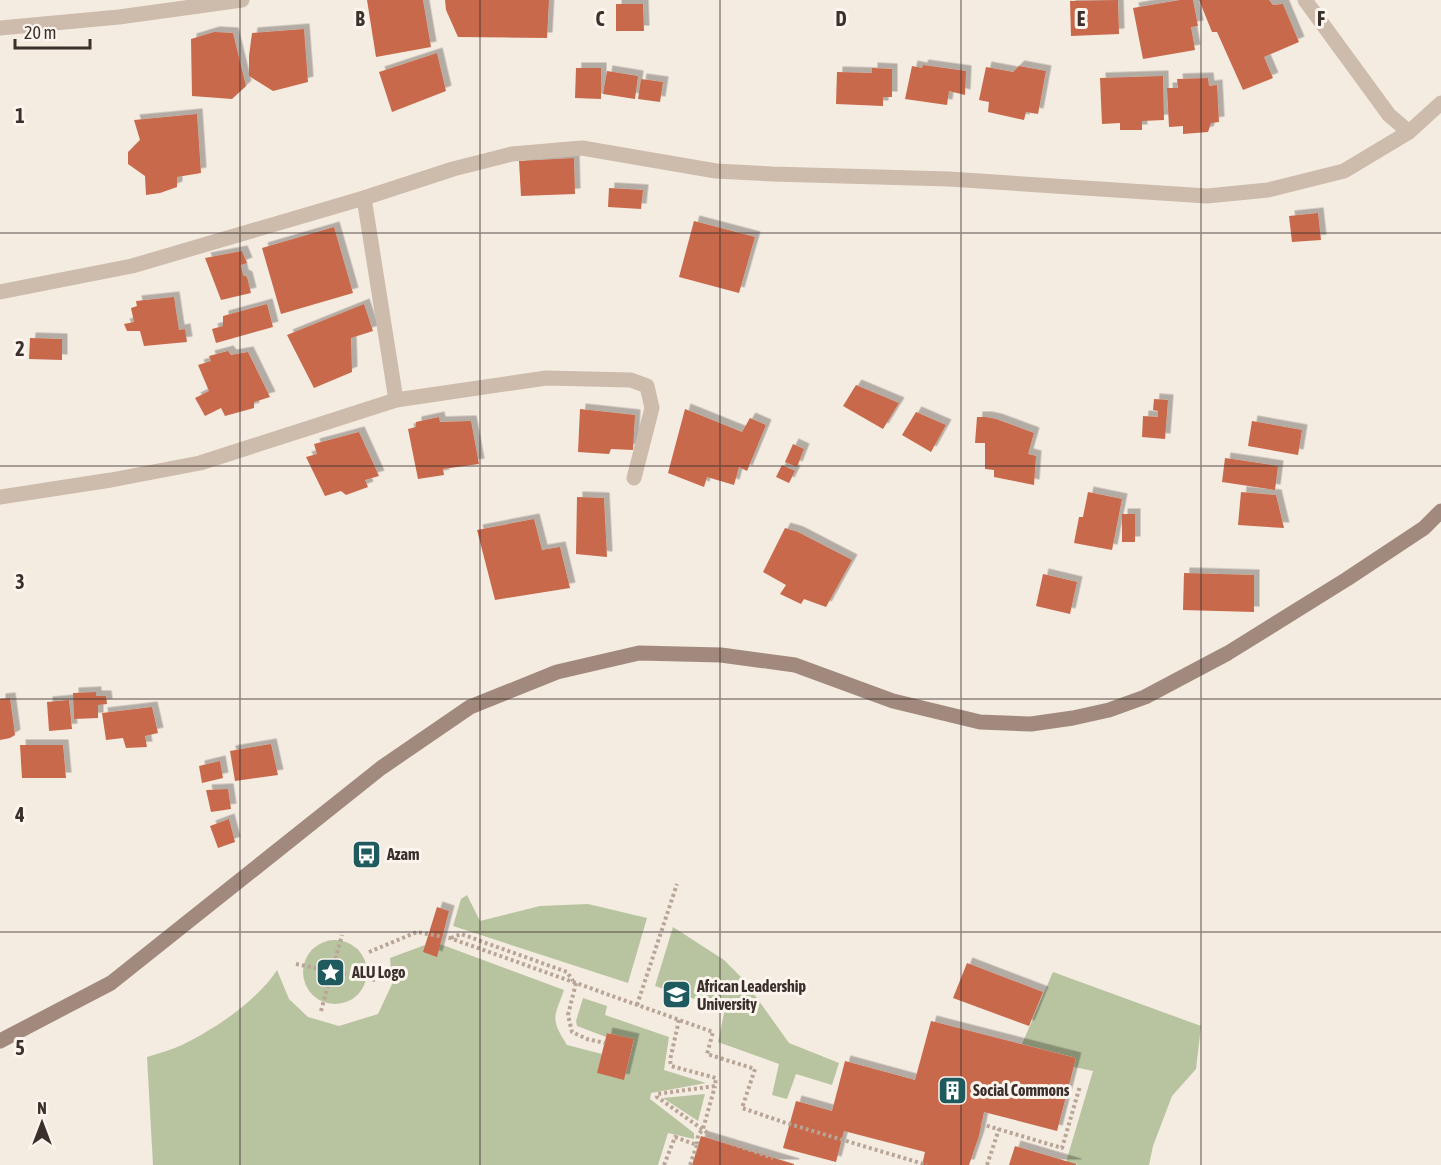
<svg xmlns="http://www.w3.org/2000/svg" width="1441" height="1165" font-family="'Asap Condensed',sans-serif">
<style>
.green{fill:#b8c4a0}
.building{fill:#c8694b;filter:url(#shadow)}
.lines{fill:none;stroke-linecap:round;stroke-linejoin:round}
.path{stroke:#b9a596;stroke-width:4;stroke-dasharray:3 3;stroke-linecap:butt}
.minor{stroke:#cdbbac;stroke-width:15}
.secondary{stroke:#a18a7d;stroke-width:15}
.grid{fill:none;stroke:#3b302b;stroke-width:1.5;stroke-opacity:0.55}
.labels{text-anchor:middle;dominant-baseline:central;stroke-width:6;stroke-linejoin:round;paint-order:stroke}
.poi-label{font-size:16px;font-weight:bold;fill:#3b302b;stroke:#fbf5ee;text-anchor:start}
.grid-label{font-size:20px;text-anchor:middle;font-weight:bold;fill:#3b302b;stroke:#fbf5ee;stroke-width:6;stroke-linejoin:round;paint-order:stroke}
</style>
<defs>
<filter id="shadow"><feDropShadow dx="5.5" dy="-5.5" stdDeviation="0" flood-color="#0004"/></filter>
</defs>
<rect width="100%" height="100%" fill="#f4ebe1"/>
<g class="green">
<polygon points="467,895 480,921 540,906 588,904 647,918 628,983 453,926 461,899"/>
<polygon points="673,927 724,960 744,980 789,1043 839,1063 832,1085 796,1074 787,1099 772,1095 779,1064 718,1042 725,1009 655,986"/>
<circle cx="335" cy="972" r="32"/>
<path d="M440 944 564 990C554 1018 550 1018 567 1045L602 1054 598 1073 624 1079 634 1040 608 1033 606 1037 577 1026 576 1021 583 998 607 1006 605 1015 669 1037 664 1070 706 1083 651 1093 650 1099 694 1133V1139L668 1133 658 1165H153L147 1057C159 1053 171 1050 182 1045 215 1029 257 1001 277 970L289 999 308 1017 339 1026 378 1014 392 984 390 958 425 945Z"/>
<polygon points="1053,972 1201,1026 1196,1069 1172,1096 1153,1146 1149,1165 1078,1165 1066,1162 1093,1071 1074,1067 1076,1058 1022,1044"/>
<polygon points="705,1094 698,1121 663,1098"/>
</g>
<g class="building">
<polygon points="367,0 423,0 431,47 376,57"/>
<polygon points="445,0 549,0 547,38 458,37 446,10"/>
<polygon points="1118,0 1119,34 1071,36 1070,1"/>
<polygon points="1180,0 1193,0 1198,26 1191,27 1195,50 1143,59 1133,8"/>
<polygon points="1199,0 1269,0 1273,5 1283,4 1299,42 1264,57 1273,78 1243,90 1217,32 1212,32"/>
<polygon points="616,4 643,4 644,31 616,31"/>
<polygon points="304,29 308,82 273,91 249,76 249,56 252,33"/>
<polygon points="214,32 233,33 246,86 232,99 192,96 191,39"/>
<polygon points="437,53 446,91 392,112 379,72"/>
<polygon points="923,65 966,71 965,95 949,91 947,105 905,99 912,66 922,68"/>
<polygon points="1019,66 1046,71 1038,114 1026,112 1024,120 988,112 989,102 979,100 986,67 1013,72"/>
<polygon points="576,68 601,68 601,99 575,98"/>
<polygon points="872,68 892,69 892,97 883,97 883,106 836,104 837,72 872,73"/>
<polygon points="607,71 638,76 635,99 603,94"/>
<polygon points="1163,76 1164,120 1142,121 1142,130 1120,130 1120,123 1102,124 1100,78"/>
<polygon points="1208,78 1209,86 1217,85 1219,122 1211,123 1208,132 1183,134 1183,126 1169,127 1167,88 1178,88 1177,79"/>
<polygon points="641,79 663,82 660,102 638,99"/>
<polygon points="197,114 201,173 177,177 177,187 160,193 146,195 145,176 128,164 128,152 140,140 134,120"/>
<polygon points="574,158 575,194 521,196 519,161"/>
<polygon points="609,188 643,190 641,209 608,207"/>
<polygon points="1318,213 1321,240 1292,242 1289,216"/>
<polygon points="694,221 755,237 739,293 679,277"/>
<polygon points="334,227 353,293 281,314 262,248"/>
<polygon points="242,251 247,263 241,265 243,275 247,277 251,293 221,300 205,258"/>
<polygon points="174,297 179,330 185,329 187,342 144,346 140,331 127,331 124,324 134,322 131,308 137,306 136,301"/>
<polygon points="267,304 273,327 216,343 212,329 223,326 223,316"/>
<polygon points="364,304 373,331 351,338 352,372 314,388 287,335"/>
<polygon points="30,338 62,339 62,360 29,359"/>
<polygon points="228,351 231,355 248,352 270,397 254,402 254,408 225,416 221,408 205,416 195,398 209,391 198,365 211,361 209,356"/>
<polygon points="856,385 899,403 883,429 843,406"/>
<polygon points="1154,399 1168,400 1165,439 1142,437 1143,416 1158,417 1158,411 1153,410"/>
<polygon points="580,409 635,415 633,450 611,449 609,454 578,452"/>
<polygon points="685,409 742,432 750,418 766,425 747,471 739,467 734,485 707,477 704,487 668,473"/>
<polygon points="916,412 946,425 931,452 902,435"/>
<polygon points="439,417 440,422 471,421 479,464 443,469 444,475 418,479 408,429 416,427 416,422"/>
<polygon points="977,417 986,417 996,419 1034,433 1028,454 1036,456 1034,485 994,477 994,470 985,469 985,443 975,443"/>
<polygon points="1252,421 1302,430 1298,455 1248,446"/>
<polygon points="359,432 379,476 365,480 368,487 346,495 341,491 325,496 306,457 317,454 314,444"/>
<polygon points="793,444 804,449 797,467 785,462"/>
<polygon points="1225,458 1278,466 1275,490 1222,482"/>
<polygon points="782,465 795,471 789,483 776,477"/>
<polygon points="1088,492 1122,499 1112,550 1074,543 1079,517 1083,517"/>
<polygon points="1241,492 1276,495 1284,528 1238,525"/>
<polygon points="577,497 604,498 607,557 576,554"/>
<rect x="1122" y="514" width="13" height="28"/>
<polygon points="534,519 542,550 560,547 570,588 495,600 477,530"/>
<polygon points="785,528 798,532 852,560 826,607 804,599 801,604 780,594 786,585 763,572"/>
<polygon points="1184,573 1254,575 1254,612 1183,610"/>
<polygon points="1043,574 1077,582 1070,614 1036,606"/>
<polygon points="96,692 96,696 106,696 107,704 98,705 98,718 74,719 73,693"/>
<polygon points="10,698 15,735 10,738 0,740 0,699"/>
<polygon points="69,700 72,729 49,731 47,702"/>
<polygon points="152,707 158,733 145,736 147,747 126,748 123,738 106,740 102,713"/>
<polygon points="271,744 278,775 235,781 230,751"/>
<polygon points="20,745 63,745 66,778 22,778"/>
<polygon points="220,761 223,778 202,783 199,766"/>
<polygon points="228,789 231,809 211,812 206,790"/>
<polygon points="229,819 235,842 218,848 210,826"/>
<polygon points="437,907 449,911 437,957 423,952"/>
<polygon points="967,963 1043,992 1029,1026 953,998"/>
<polygon points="931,1021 1076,1058 1057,1131 984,1112 979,1136 969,1165 922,1165 925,1152 844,1131 836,1162 783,1148 796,1101 832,1111 845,1061 915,1080"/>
<polygon points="607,1033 634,1039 624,1080 597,1073"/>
<polygon points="701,1136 794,1164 794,1165 692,1165"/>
<polygon points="1015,1146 1076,1164 1076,1165 1009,1165"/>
</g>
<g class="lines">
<g class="path">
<polyline points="451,938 461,934 567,972 573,981"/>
<polyline points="369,952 417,932 450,938 713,1032 707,1054 755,1069 742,1108 786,1123 927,1165"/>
<polyline points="296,964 375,980"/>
<polyline points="576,983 568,1015 572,1032 587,1039 605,1043"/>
<polyline points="637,1005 677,884"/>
<polyline points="321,1011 342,935"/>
<polyline points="679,1020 670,1060 671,1066 716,1078 715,1086 657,1094 657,1097 705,1131 714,1138 773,1158"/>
<polyline points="981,1124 1062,1148 1080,1086"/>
<polyline points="664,1165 675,1137 697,1145 698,1135 703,1129 715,1086"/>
<polyline points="690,1165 697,1145"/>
<polyline points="987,1165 999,1129"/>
</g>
<g class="minor">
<polyline points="1305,0 1389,115 1409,132 1441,103"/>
<polyline points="0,28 119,17 242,0"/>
<polyline points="364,198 396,400"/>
<polyline points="0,292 132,266 364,198 453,169 512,154 582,148 716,171 772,174 949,179 1207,196 1268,190 1344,171 1409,132"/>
<polyline points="0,497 111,480 200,463 396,400 546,378 631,380 647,386 652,408 634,478"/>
</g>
<polyline class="secondary" points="0,1041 111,983 381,768 470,707 557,672 639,653 721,655 795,665 893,701 980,722 1031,724 1073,718 1109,710 1145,697 1228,653 1347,579 1424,528 1441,511"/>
</g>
<path class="grid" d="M240 0V1165M480 0V1165M720 0V1165M961 0V1165M1201 0V1165M0 233H1441M0 466H1441M0 699H1441M0 932H1441"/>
<defs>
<symbol id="bus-square" viewBox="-11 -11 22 22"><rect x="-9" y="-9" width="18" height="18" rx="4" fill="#1f5a5e" stroke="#fbf5ee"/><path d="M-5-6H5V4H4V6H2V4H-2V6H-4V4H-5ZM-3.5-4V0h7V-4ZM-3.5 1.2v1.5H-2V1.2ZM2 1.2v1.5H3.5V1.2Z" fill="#fff"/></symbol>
<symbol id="sight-square" viewBox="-11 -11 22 22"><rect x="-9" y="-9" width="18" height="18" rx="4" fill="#1f5a5e" stroke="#fbf5ee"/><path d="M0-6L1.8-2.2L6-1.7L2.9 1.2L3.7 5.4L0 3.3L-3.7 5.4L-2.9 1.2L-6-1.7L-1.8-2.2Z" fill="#fff"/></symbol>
<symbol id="university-square" viewBox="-11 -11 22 22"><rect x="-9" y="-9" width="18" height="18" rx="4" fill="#1f5a5e" stroke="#fbf5ee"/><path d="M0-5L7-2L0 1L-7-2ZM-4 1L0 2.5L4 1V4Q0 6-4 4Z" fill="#fff"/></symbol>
<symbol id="building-square" viewBox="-11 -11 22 22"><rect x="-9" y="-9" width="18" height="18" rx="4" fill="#1f5a5e" stroke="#fbf5ee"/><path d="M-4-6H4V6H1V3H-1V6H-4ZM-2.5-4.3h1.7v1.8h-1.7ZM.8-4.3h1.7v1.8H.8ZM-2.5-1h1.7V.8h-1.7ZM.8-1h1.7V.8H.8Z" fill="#fff"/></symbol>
</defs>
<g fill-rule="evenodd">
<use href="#bus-square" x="350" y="838" width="33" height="33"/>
<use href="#sight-square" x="314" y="956" width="33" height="33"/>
<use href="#university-square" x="660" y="978" width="33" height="33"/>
<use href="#building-square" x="936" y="1074" width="33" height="33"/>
</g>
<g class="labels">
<g class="poi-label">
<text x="387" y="854">Azam</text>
<text x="352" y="972">ALU Logo</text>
<text x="697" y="986">African Leadership<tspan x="697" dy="18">University</tspan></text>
<text x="973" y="1090">Social Commons</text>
</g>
</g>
<g class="grid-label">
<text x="360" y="26">B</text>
<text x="600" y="26">C</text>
<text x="841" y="26">D</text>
<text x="1081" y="26">E</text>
<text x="1321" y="26">F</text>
<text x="20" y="123">1</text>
<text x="20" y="356">2</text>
<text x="20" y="589">3</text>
<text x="20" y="822">4</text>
<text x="20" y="1055">5</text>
</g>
<g transform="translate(42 1123)" stroke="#fbf5ee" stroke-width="4.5" paint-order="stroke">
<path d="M0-4.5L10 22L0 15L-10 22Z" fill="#3b302b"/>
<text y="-9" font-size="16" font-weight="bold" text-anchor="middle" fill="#3b302b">N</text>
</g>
<path d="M15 39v9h75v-9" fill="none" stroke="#3b302b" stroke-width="3"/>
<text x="24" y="39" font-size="18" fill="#3b302b" stroke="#fbf5ee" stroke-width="4.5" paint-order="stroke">20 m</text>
</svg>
